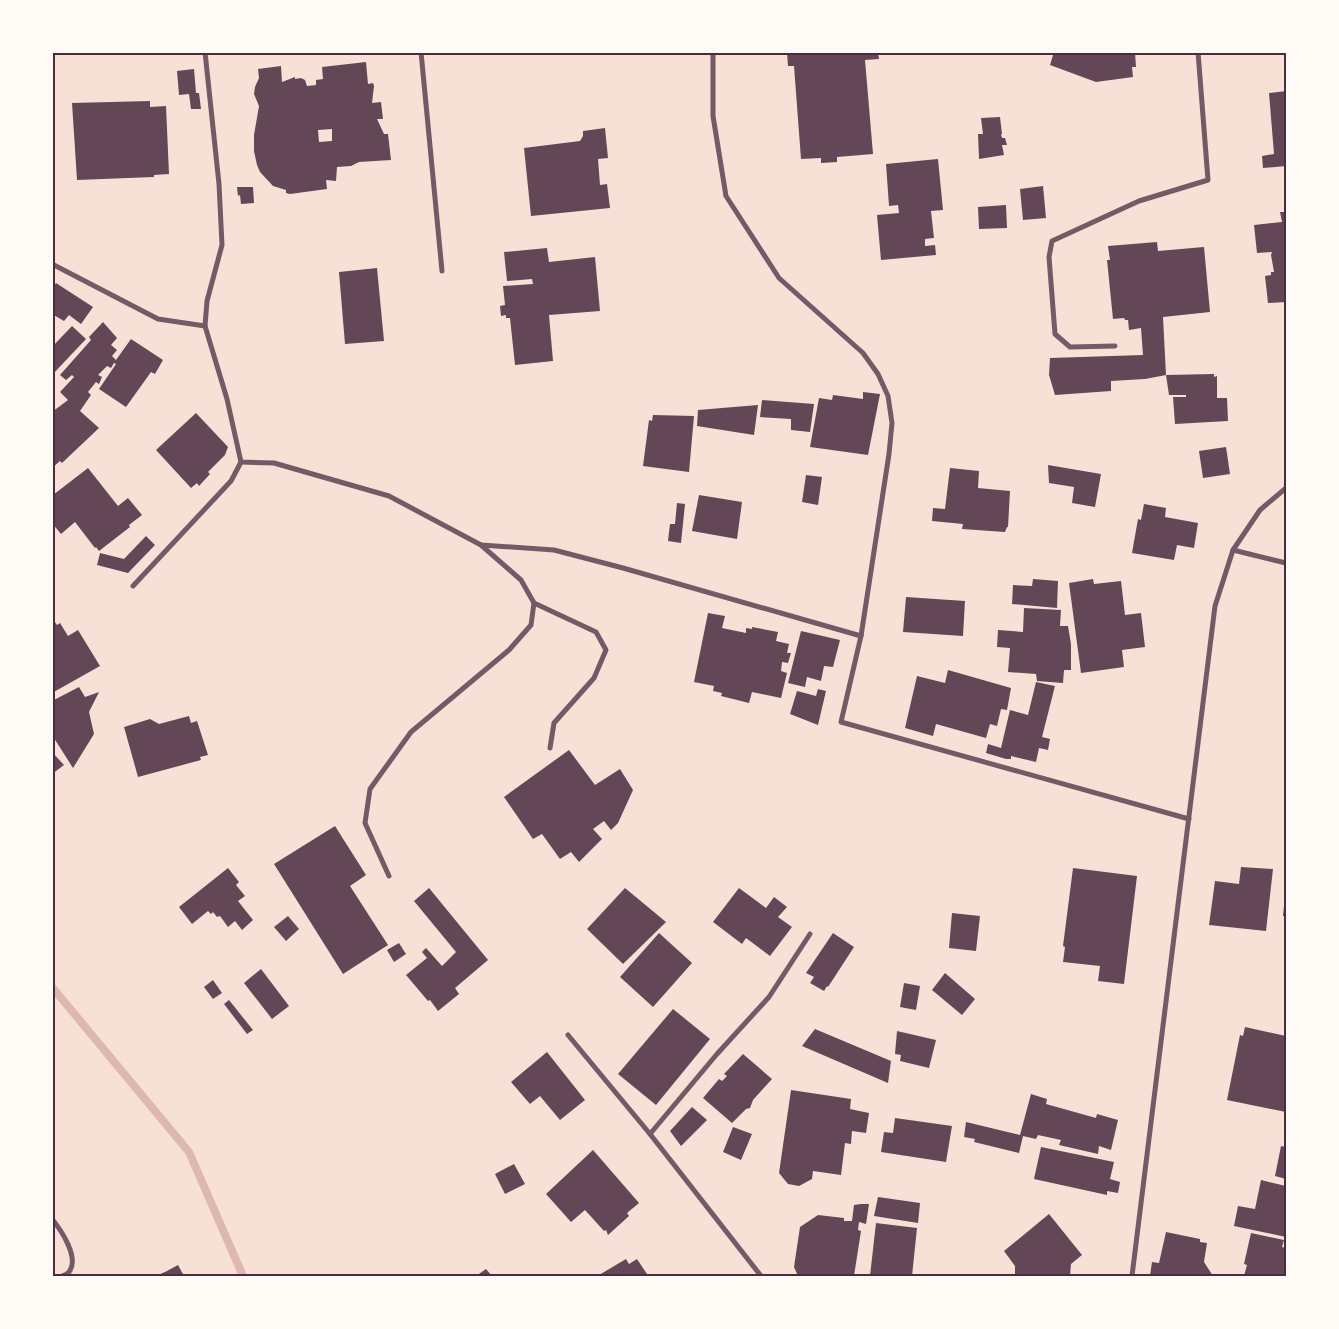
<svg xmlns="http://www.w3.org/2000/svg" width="1339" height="1329" font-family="Montserrat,sans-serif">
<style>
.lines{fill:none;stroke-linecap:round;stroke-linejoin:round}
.stream{stroke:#dcb8b0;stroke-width:8}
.building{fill:#644757;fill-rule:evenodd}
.minor{stroke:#755966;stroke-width:5}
.neatline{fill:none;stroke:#4a2c40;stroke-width:2}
</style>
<rect width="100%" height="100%" fill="#f7e1d7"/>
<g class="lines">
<polyline class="stream" points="52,987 189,1152 243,1276"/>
</g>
<g class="building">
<polygon points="787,52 878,52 879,59 865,60 873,154 837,157 837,162 821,163 821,158 801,159 794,66 788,66"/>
<polygon points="1054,52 1135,52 1136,67 1132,67 1133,77 1096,82 1050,65"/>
<path d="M366 62 368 84 373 83 374 86 372 103 381 102 383 119H377L384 134H388L391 160 359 162 351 166 337 167 336 181 326 180 327 189 290 194 286 193V190L273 186 260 172 257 165 254 151V135L259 106 254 94 255 87 259 78 258 69 281 66 282 82 295 77V79L301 78 305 80 307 86 316 85V80L323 79 322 67ZM332 129V141L319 142 318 130Z"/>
<polygon points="194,69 196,93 199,93 201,109 191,109 189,94 179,95 177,71"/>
<polygon points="1286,91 1286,166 1263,168 1262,156 1274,154 1269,93"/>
<polygon points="150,101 150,107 166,106 169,174 154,175 154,177 77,180 72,103"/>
<polygon points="1000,117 1002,134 1001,134 1002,138 1005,138 1007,145 1002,145 1004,155 979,159 978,134 983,134 981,118"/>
<polygon points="605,128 608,158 598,159 600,185 607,184 610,208 531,216 524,148 580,141 583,136 583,131"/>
<polygon points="938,159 943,210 931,211 934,238 925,239 925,246 935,245 936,255 881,260 877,215 899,213 898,205 889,206 886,164"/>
<polygon points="1043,186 1046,218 1023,220 1020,189"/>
<polygon points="237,187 253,187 254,203 241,204 240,195 238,196"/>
<polygon points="1006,205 1007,228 979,229 978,207"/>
<polygon points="1280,212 1286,212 1286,302 1268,303 1265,276 1271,275 1271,272 1274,272 1271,255 1272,252 1257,253 1254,225 1282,222"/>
<polygon points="1157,242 1158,251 1204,247 1210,312 1163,317 1166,375 1145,379 1111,381 1111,391 1055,395 1049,375 1050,358 1143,355 1141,328 1129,330 1128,320 1125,320 1124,318 1113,319 1107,260 1110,260 1108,246"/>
<polygon points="547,248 549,262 595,257 600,311 549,315 553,361 515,365 510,318 506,318 506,315 501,316 500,306 505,305 503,286 533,284 532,279 507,281 504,252"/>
<polygon points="377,268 384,341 345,344 339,272"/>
<polygon points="56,283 93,307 81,324 69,315 64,321 52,314 52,288"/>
<polygon points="103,322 117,338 111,345 117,350 112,356 116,360 131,339 163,360 155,374 151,372 126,407 99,389 116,364 114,363 111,368 107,366 98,375 102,377 99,384 96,382 88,392 91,395 80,411 99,428 62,463 60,461 52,468 52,412 68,400 60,392 74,377 72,375 66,380 60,375 91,340 89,337"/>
<polygon points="72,326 86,339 52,375 52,347"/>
<polygon points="1214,374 1214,377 1217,376 1217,398 1227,398 1228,421 1175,424 1173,397 1186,397 1186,395 1169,395 1166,375"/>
<polygon points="863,392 880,394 868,455 810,447 819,398 832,400 833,395 863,399"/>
<polygon points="762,400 814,404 810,432 791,430 791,419 760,417"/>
<polygon points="758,405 754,435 697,426 698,410"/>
<polygon points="196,413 228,447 225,455 208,472 210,474 199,486 197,483 191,488 156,450"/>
<polygon points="653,415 694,416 689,472 643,466 649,420 652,421"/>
<polygon points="1226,447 1230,474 1203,478 1199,451"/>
<polygon points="1048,465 1101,474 1095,507 1072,503 1074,487 1049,483"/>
<polygon points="88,468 118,506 128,498 142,515 129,525 130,527 99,551 96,547 95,548 75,522 61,534 52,523 53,495"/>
<polygon points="950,468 979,471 978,488 1010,491 1008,527 1007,527 1005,532 962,529 963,524 932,521 933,508 945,509"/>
<polygon points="806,475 822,477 818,505 802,502"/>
<polygon points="699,495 742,502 737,539 692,531"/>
<polygon points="677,503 685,504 681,543 668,541 670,524 675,524"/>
<polygon points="1144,504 1166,508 1165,517 1198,523 1194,548 1177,545 1174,560 1132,553 1138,519 1141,520"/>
<polygon points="146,536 155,545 128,573 97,565 100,553 124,559"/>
<polygon points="1033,579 1058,581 1057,608 1012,604 1013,585 1032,586"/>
<polygon points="1093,579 1094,584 1121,581 1125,615 1141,613 1145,647 1122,650 1124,667 1081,673 1069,583"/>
<polygon points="906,597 965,601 963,636 903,632"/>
<polygon points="1024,608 1061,610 1060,626 1068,626 1071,644 1071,670 1064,670 1063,683 1037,681 1036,674 1008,672 1010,648 997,647 998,630 1023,632"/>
<polygon points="708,613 725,616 722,628 746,633 746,628 752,629 752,627 778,632 776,641 789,644 787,653 791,653 788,663 782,662 781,671 787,673 781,698 752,692 749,703 721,696 722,693 713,691 714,686 694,682"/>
<polygon points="52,618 57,625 60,623 68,636 78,630 100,666 52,693"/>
<polygon points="801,631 840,640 833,667 824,666 821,681 807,677 805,687 788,683"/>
<polygon points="948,670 1011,688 1007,710 1001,709 997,726 990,724 986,738 936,724 933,736 905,728 917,676 945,683"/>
<polygon points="1036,682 1055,686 1042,737 1050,739 1048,750 1039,748 1036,762 1011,756 1011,759 1006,759 986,753 988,744 1001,748 1010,710 1028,715"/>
<polygon points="79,687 85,697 99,692 89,712 94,734 73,768 52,735 52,701"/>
<polygon points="818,689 826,691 818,725 790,714 797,691 816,696"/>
<polygon points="189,716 191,723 197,721 208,755 200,757 201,760 138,777 124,727 150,719 159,724"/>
<polygon points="569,750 595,785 620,769 633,790 618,823 611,830 604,821 593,829 602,839 579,862 571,852 560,859 542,834 533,839 504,797"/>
<polygon points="52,752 64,765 52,774"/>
<polygon points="335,826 366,875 350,886 388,945 343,974 274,864"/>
<polygon points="1241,867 1273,869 1266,931 1209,925 1215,881 1239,884"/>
<polygon points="228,868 239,882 236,885 245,896 238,901 253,920 242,930 235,921 228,927 220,916 217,917 213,912 211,914 208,911 192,924 179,907"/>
<polygon points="1073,868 1137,876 1124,984 1098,981 1100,966 1063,962 1065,947 1063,946"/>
<polygon points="429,888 488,960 455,988 459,994 438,1011 430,1000 428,1001 406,975 427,958 422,952 426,948 442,966 456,952 414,901"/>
<polygon points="625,888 666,922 623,964 587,929"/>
<polygon points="739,888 766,908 774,897 787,907 778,917 792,927 770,956 746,938 742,944 713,922"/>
<polygon points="1285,896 1286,896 1286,916 1283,916"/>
<polygon points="952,913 980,916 976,951 949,948"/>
<polygon points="288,916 299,929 286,941 274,927"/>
<polygon points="659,933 692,963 653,1007 620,977"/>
<polygon points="833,933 854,947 828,987 827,986 824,991 810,983 814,977 806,973"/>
<polygon points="399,943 406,954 394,962 387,950"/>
<polygon points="261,969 289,1006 272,1019 244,983"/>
<polygon points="945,973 975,999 962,1015 932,990"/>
<polygon points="213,980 222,993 213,999 204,987"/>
<polygon points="904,983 920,986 916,1010 900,1007"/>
<polygon points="229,1000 253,1030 247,1034 224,1004"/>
<polygon points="673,1009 710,1039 656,1105 618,1074"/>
<polygon points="1245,1027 1286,1036 1286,1112 1227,1100 1240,1035 1243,1036"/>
<polygon points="815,1029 891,1061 888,1083 802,1046"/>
<polygon points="897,1031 936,1040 929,1068 900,1061 901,1055 895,1054"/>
<polygon points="547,1052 585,1100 560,1120 540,1096 530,1104 511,1082"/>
<polygon points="743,1054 772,1079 753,1100 750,1108 746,1109 732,1123 703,1098 719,1079 722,1081 727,1076 724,1074"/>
<polygon points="791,1090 851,1099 850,1109 869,1113 866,1133 852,1131 851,1144 845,1143 841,1175 813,1171 812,1179 799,1186 788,1184 779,1173"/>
<polygon points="1031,1094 1047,1099 1046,1104 1096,1118 1097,1114 1118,1120 1111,1150 1099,1146 1098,1154 1059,1145 1061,1140 1038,1135 1036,1139 1023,1136 1019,1153 974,1142 975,1139 964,1137 966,1122 1020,1135"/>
<polygon points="692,1107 707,1120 681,1146 670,1131"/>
<polygon points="895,1118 952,1126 946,1162 881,1152 884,1132 893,1133"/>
<polygon points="733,1127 752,1134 741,1160 723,1152"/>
<polygon points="1281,1146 1286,1147 1286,1179 1275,1176"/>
<polygon points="1041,1147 1114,1162 1110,1179 1120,1182 1118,1193 1107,1191 1107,1195 1034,1179"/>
<polygon points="593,1150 639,1203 627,1213 629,1216 608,1235 606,1230 604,1231 585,1210 571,1222 546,1194"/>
<polygon points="514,1164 525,1184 505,1194 495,1174"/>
<polygon points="1261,1180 1286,1186 1286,1237 1234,1226 1238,1206 1255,1209"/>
<polygon points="878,1197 920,1203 918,1223 874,1216"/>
<polygon points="861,1204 869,1204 866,1224 859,1222 858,1230 861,1231 854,1276 798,1276 794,1267 800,1227 818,1215 844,1218 844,1221 852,1221 854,1205"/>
<polygon points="1049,1214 1082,1255 1071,1264 1070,1276 1015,1276 1015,1266 1004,1251"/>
<polygon points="876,1223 917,1228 912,1276 870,1276"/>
<polygon points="1166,1232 1200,1239 1200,1242 1207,1243 1204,1262 1213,1276 1150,1276 1152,1262 1159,1263"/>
<polygon points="1251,1233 1284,1240 1282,1247 1286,1248 1286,1276 1244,1276 1247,1265 1244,1264"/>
<polygon points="626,1259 629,1264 637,1259 647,1274 643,1276 600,1276 599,1275"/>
<polygon points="178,1265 184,1276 156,1276 167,1271"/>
<polygon points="486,1269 492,1276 476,1276"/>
</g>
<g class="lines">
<g class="minor">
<polyline points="205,52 219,184 222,245 207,301 205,326 227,399 241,462 274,463 389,496 481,545 554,550 623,568 861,636 841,722 1189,819"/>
<polyline points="421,52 442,271"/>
<polyline points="713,52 713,116 726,196 779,278 863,353 878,374 888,396 892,423 889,454 861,636"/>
<polyline points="52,264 158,319 205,326"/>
<polyline points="1115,346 1070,347 1055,334 1049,257 1052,241 1139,201 1208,180 1198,52"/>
<polyline points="1233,550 1286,563"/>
<polyline points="133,586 231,481 241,462"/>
<polyline points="534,603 596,632 606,650 594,678 554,723 550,748"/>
<polyline points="389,876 365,823 370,789 411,732 509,650 531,625 534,603 521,580 481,545"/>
<polyline points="568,1035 650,1134 761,1276"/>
<polyline points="650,1134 717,1054 769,997 810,934"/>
<path d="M52 1219C61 1230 80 1258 69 1272 67 1274 65 1275 62 1276"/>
<polyline points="1132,1276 1215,606 1233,550 1260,510 1286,488"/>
</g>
</g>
<rect width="1339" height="1329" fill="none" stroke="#fffaf5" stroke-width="108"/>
<rect x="54" y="54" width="1231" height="1221" class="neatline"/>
</svg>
